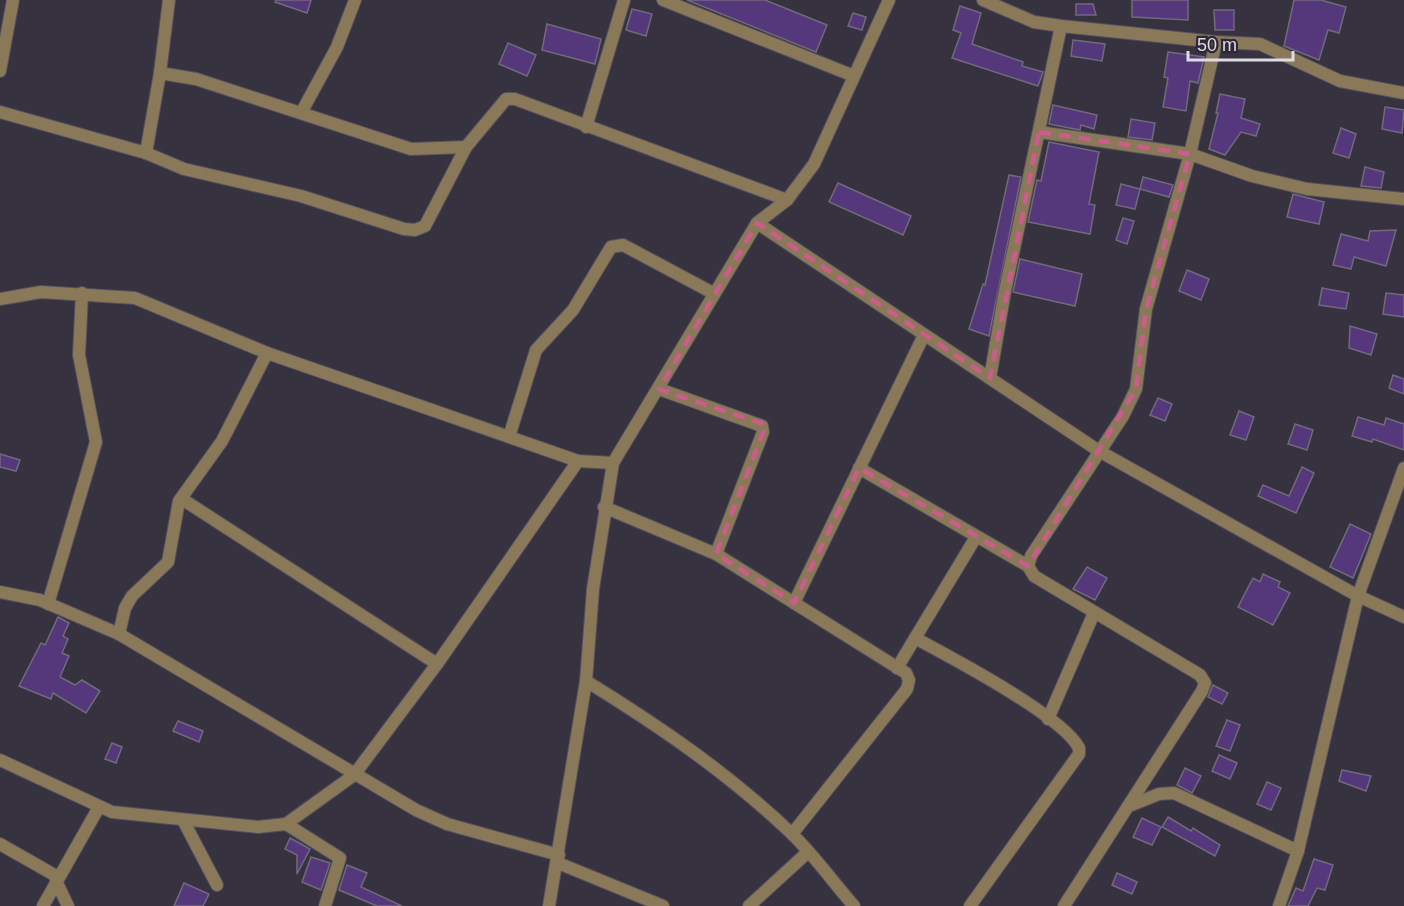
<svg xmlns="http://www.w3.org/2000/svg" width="1404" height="906" font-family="Arial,sans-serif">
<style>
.building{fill:#55387c;stroke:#706a7b;stroke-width:1.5}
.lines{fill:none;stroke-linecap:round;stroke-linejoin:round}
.minor-casing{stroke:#55505e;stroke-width:14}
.minor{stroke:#8a7958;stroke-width:12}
.marked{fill:none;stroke:#cc5c8b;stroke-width:4.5;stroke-dasharray:12 8;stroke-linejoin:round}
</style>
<rect width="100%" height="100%" fill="#373240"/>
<g class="building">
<polygon points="276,0 311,0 307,13 275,2"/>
<polygon points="687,0 765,0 827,25 816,52"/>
<polygon points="1132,0 1188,0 1188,20 1132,17"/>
<polygon points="1294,0 1321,0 1346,7 1339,33 1328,30 1319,60 1284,46"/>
<polygon points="1076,4 1093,4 1096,15 1076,15"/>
<polygon points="960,6 981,13 972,44 1023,62 1022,66 1043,72 1038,86 952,58 961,33 953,30"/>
<polygon points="632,9 652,14 646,36 626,30"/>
<polygon points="1214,10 1234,10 1234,30 1215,30"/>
<polygon points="853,13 866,17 862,30 848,26"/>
<polygon points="547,24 601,39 595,64 542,50"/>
<polygon points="1073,40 1105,44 1102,61 1071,56"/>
<polygon points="508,43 536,55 527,76 499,64"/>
<polygon points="1168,52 1204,57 1198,83 1190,81 1186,111 1163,107 1168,78 1164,77"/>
<polygon points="1220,94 1245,99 1241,118 1260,124 1256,136 1241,132 1225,155 1209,149 1218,113 1216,113"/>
<polygon points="1053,105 1097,115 1094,129 1081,125 1080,130 1049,124"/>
<polygon points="1385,107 1404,110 1402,133 1382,129"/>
<polygon points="1131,119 1155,123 1152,140 1128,137"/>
<polygon points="1341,128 1356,134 1349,158 1333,153"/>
<polygon points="1049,142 1099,152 1089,204 1095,205 1090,234 1028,222 1037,180 1041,181"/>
<polygon points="1365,167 1384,172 1381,188 1361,186"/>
<polygon points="1009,175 1021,177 989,336 969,329 983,284 985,285"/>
<polygon points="1143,177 1173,185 1169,197 1140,189"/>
<polygon points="838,183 911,216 903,235 829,202"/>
<polygon points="1121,184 1140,189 1135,209 1116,205"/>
<polygon points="1293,194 1324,202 1319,224 1287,217"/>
<polygon points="1123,218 1134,221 1127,244 1116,240"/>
<polygon points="1396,230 1386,266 1354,257 1351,269 1333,265 1341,234 1368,241 1370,231"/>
<polygon points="1020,259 1082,274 1075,306 1013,292"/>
<polygon points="1187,270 1209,279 1201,300 1179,291"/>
<polygon points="1322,288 1349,293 1346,309 1319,305"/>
<polygon points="1386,293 1404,295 1404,317 1383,314"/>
<polygon points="1350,326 1377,334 1371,355 1349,348"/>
<polygon points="1393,375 1404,379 1404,394 1389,388"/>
<polygon points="1158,398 1172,404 1165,421 1150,415"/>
<polygon points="1239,411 1254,417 1246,440 1230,435"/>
<polygon points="1358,417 1384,425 1386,418 1404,424 1404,450 1373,439 1372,442 1352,436"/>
<polygon points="1295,424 1313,430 1307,450 1288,444"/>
<polygon points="0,454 20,460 16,471 0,467"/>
<polygon points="1302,467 1314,473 1296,513 1258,496 1263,485 1289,496"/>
<polygon points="1350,524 1371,534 1353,578 1330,567"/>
<polygon points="1087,567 1107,578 1095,600 1073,589"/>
<polygon points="1263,574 1280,582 1278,587 1290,593 1273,625 1238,607 1253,578 1260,582"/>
<polygon points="58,617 69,623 63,636 68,639 62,653 69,656 60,677 75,685 82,680 100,691 86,713 53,693 51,699 19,686 41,643 45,645"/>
<polygon points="1213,685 1228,693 1222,704 1208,697"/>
<polygon points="1227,720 1240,725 1230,751 1216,746"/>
<polygon points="178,721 203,731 199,742 173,731"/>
<polygon points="112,743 122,747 116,763 105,759"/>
<polygon points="1219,755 1237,763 1230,779 1212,771"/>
<polygon points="1185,768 1201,776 1192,793 1177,785"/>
<polygon points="1342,770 1371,776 1366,791 1339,781"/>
<polygon points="1267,782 1281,788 1271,810 1257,804"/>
<polygon points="1168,817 1191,831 1193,828 1220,845 1215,856 1162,827"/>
<polygon points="1142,818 1161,827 1152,845 1133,837"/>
<polygon points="290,838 310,849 297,874 297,855 285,849"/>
<polygon points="311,857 330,863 321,890 302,882"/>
<polygon points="1314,859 1333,865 1325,890 1317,888 1308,906 1288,906 1296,888 1303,891"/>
<polygon points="347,865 367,873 361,887 402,906 377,906 339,890"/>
<polygon points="1117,873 1137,882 1132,894 1112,885"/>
<polygon points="184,883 209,894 203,906 174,906"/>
</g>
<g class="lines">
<defs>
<g id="minor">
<polyline points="663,0 854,76"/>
<polyline points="983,0 1034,22 1061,26 1216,42 1260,44 1340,81 1404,93"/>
<polyline points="0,71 13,0"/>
<polyline points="160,73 196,79 411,149 466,147"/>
<polyline points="0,112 146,153 184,169 301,196 404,229 415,230 425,226 466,147 506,99 515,99 787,200"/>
<polyline points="301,113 337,47 355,0"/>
<polyline points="586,127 624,0"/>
<polyline points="1039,132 1190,154 1252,176 1307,189 1404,199"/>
<polyline points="146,153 160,73 169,0"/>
<polyline points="757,223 1099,451 1358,596 1404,617"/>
<polyline points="0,299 41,292 135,298 267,353 429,409 578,461 613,463"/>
<polyline points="990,378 1005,291 1061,26"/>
<polyline points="659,389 762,426 763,432 716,554"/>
<polyline points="509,437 536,350 573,310 611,247 623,245 713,293"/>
<polyline points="859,468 1028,566 1034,576 1200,675 1205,683 1202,691 1064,906"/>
<polyline points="182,499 437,664"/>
<polyline points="604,507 716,554 906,673 909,680 907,689 792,834"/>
<polyline points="1028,566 1031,556 1123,416 1136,389 1146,309 1190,154 1216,42"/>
<polyline points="0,592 40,600 119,634 416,810 447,824 559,855"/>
<polyline points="794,603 924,335"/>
<polyline points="48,604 96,442 79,355 82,293"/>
<polyline points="119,634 125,608 132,596 168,562 179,501 222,441 267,353"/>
<path d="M915 638C950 657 1063 716 1079 748V754L970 906"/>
<polyline points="897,668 976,537"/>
<path d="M586 681C659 726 728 773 791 833 814 855 833 882 854 906"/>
<polyline points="1048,719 1094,613"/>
<polyline points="0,760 112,812 258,827 286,824 354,775 437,664 578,461"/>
<polyline points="1129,806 1159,794 1174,793 1298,851"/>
<polyline points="183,820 217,885"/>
<polyline points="286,824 340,858 325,906"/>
<polyline points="0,844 58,877"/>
<polyline points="558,863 663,906"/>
<polyline points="56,881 68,906"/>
<polyline points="43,906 99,807"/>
<polyline points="549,906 586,681 593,589 613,463 757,223 787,200 814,164 889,0"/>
<polyline points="749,906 808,852"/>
<polyline points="1279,906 1298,851 1358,596 1404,468"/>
</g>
</defs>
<use href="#minor" class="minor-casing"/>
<use href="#minor" class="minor"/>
</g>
<path class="marked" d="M1039 132 1190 154 1146 309 1136 389 1028 566 859 468 794 603 716 554 766 425 659 389 757 223 990 378Z"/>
<path d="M1188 51v9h105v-9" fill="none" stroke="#dedbe5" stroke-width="3"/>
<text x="1197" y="51" font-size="18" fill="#dedbe5" stroke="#2d2836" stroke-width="4.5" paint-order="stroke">50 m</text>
</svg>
